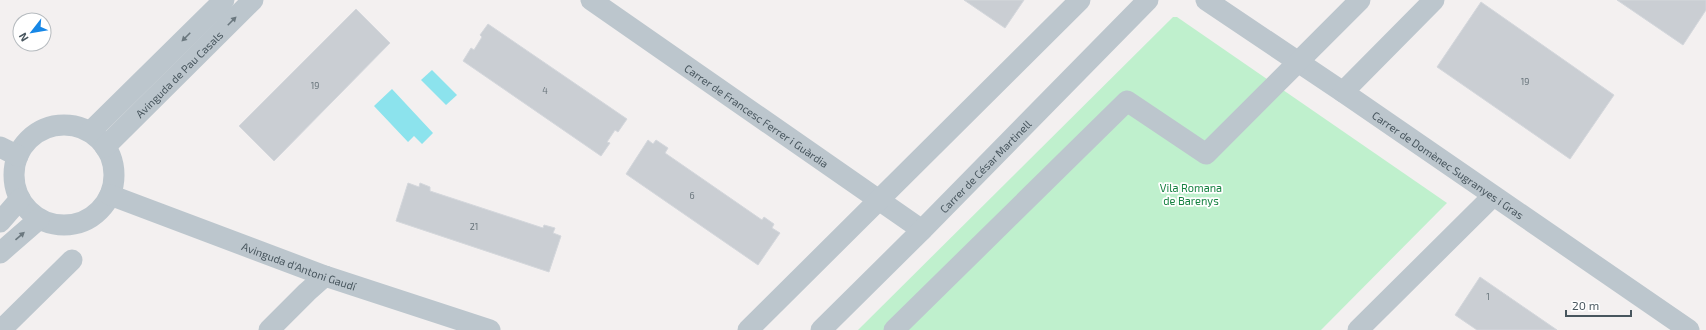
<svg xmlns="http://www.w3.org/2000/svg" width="1706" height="330" font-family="'Exo 2',sans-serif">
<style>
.green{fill:#bff0cd}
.water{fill:#8ce3ed}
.building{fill:#caced3;stroke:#d4d7dc}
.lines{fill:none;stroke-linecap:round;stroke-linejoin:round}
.street{stroke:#bcc6cd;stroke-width:21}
.oneway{fill:#6b787f}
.labels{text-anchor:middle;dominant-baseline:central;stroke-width:3.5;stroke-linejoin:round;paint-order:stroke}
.number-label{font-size:9px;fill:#68747b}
.street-label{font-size:11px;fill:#48565e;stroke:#fff}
.park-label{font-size:11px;fill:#168241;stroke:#fff}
</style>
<rect width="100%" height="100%" fill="#f3f0f0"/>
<polygon class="green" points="1173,17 1177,17 1447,203 1321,330 858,330"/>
<g class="water">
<polygon points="432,70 457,95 446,105 421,80"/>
<polygon points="392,89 433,133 422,144 414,136 408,142 374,106"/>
</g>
<g class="building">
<polygon points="964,0 1024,0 1005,28"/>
<polygon points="1617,0 1706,0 1706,10 1683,45"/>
<polygon points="1481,2 1614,95 1570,159 1437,67"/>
<polygon points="356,9 390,43 274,161 239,126"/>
<polygon points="488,24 627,119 618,132 615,130 607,142 610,143 601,156 463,61 471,48 474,50 482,37 480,35"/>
<polygon points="648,140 653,144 656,140 668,148 665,153 762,220 764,217 774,224 772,228 780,233 758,265 626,174"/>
<polygon points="408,183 419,187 420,183 430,187 430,191 543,228 544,225 555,228 553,233 561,236 549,272 396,221"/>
<polygon points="1480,277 1557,330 1477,330 1455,315"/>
</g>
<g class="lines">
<g class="street">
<path id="s1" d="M591 0 922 230"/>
<path id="s2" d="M1206 0 1343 92 1689 330"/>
<polyline points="1343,92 1434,0"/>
<circle cx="64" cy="175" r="50"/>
<polyline points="90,132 224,0"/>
<polyline points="0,147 18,156"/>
<path id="s3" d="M105 147 253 0"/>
<path id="s4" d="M110 195 325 276 490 330"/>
<polyline points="0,222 20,199"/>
<polyline points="0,253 39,219"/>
<polyline points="1,330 72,260"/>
<polyline points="269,330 307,292 325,276"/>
<polyline points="748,330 1080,0"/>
<path id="s5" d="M821 330 922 230 1148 0"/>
<polyline points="894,330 1127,101 1206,154 1360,0"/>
<polyline points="1358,330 1493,196"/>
</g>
</g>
<defs><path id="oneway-solid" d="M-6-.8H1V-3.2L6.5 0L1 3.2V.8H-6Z"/></defs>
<g class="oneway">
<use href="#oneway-solid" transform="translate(232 21) rotate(-45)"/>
<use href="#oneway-solid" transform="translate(186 37) rotate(135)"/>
<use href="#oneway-solid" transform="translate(20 236) rotate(-41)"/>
</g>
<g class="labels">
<g class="number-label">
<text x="1525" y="81">19</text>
<text x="315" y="85">19</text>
<text x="545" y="90">4</text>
<text x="692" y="195">6</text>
<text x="474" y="226">21</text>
<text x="1488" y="296">1</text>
</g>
<g class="street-label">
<text stroke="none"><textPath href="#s3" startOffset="104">Avinguda de Pau Casals</textPath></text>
<text stroke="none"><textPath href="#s1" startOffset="202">Carrer de Francesc Ferrer i Guàrdia</textPath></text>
<text stroke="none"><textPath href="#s2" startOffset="293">Carrer de Domènec Sugranyes i Gras</textPath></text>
<text stroke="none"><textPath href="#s5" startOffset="232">Carrer de César Martinell</textPath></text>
<text stroke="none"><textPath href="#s4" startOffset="202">Avinguda d'Antoni Gaudí</textPath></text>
</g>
<g class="park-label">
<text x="1191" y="187">Vila Romana<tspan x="1191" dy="13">de Barenys</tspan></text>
</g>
</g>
<g transform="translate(32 32) rotate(239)"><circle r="19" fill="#ffffff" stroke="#b6bbbf"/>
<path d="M0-3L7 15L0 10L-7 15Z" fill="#1787e6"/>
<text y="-6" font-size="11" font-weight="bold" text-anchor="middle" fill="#48565e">N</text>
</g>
<path d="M1566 310v6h65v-6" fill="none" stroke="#48565e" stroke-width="2"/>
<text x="1572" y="310" font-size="12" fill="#48565e" stroke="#ffffff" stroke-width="3" paint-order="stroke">20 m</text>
</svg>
